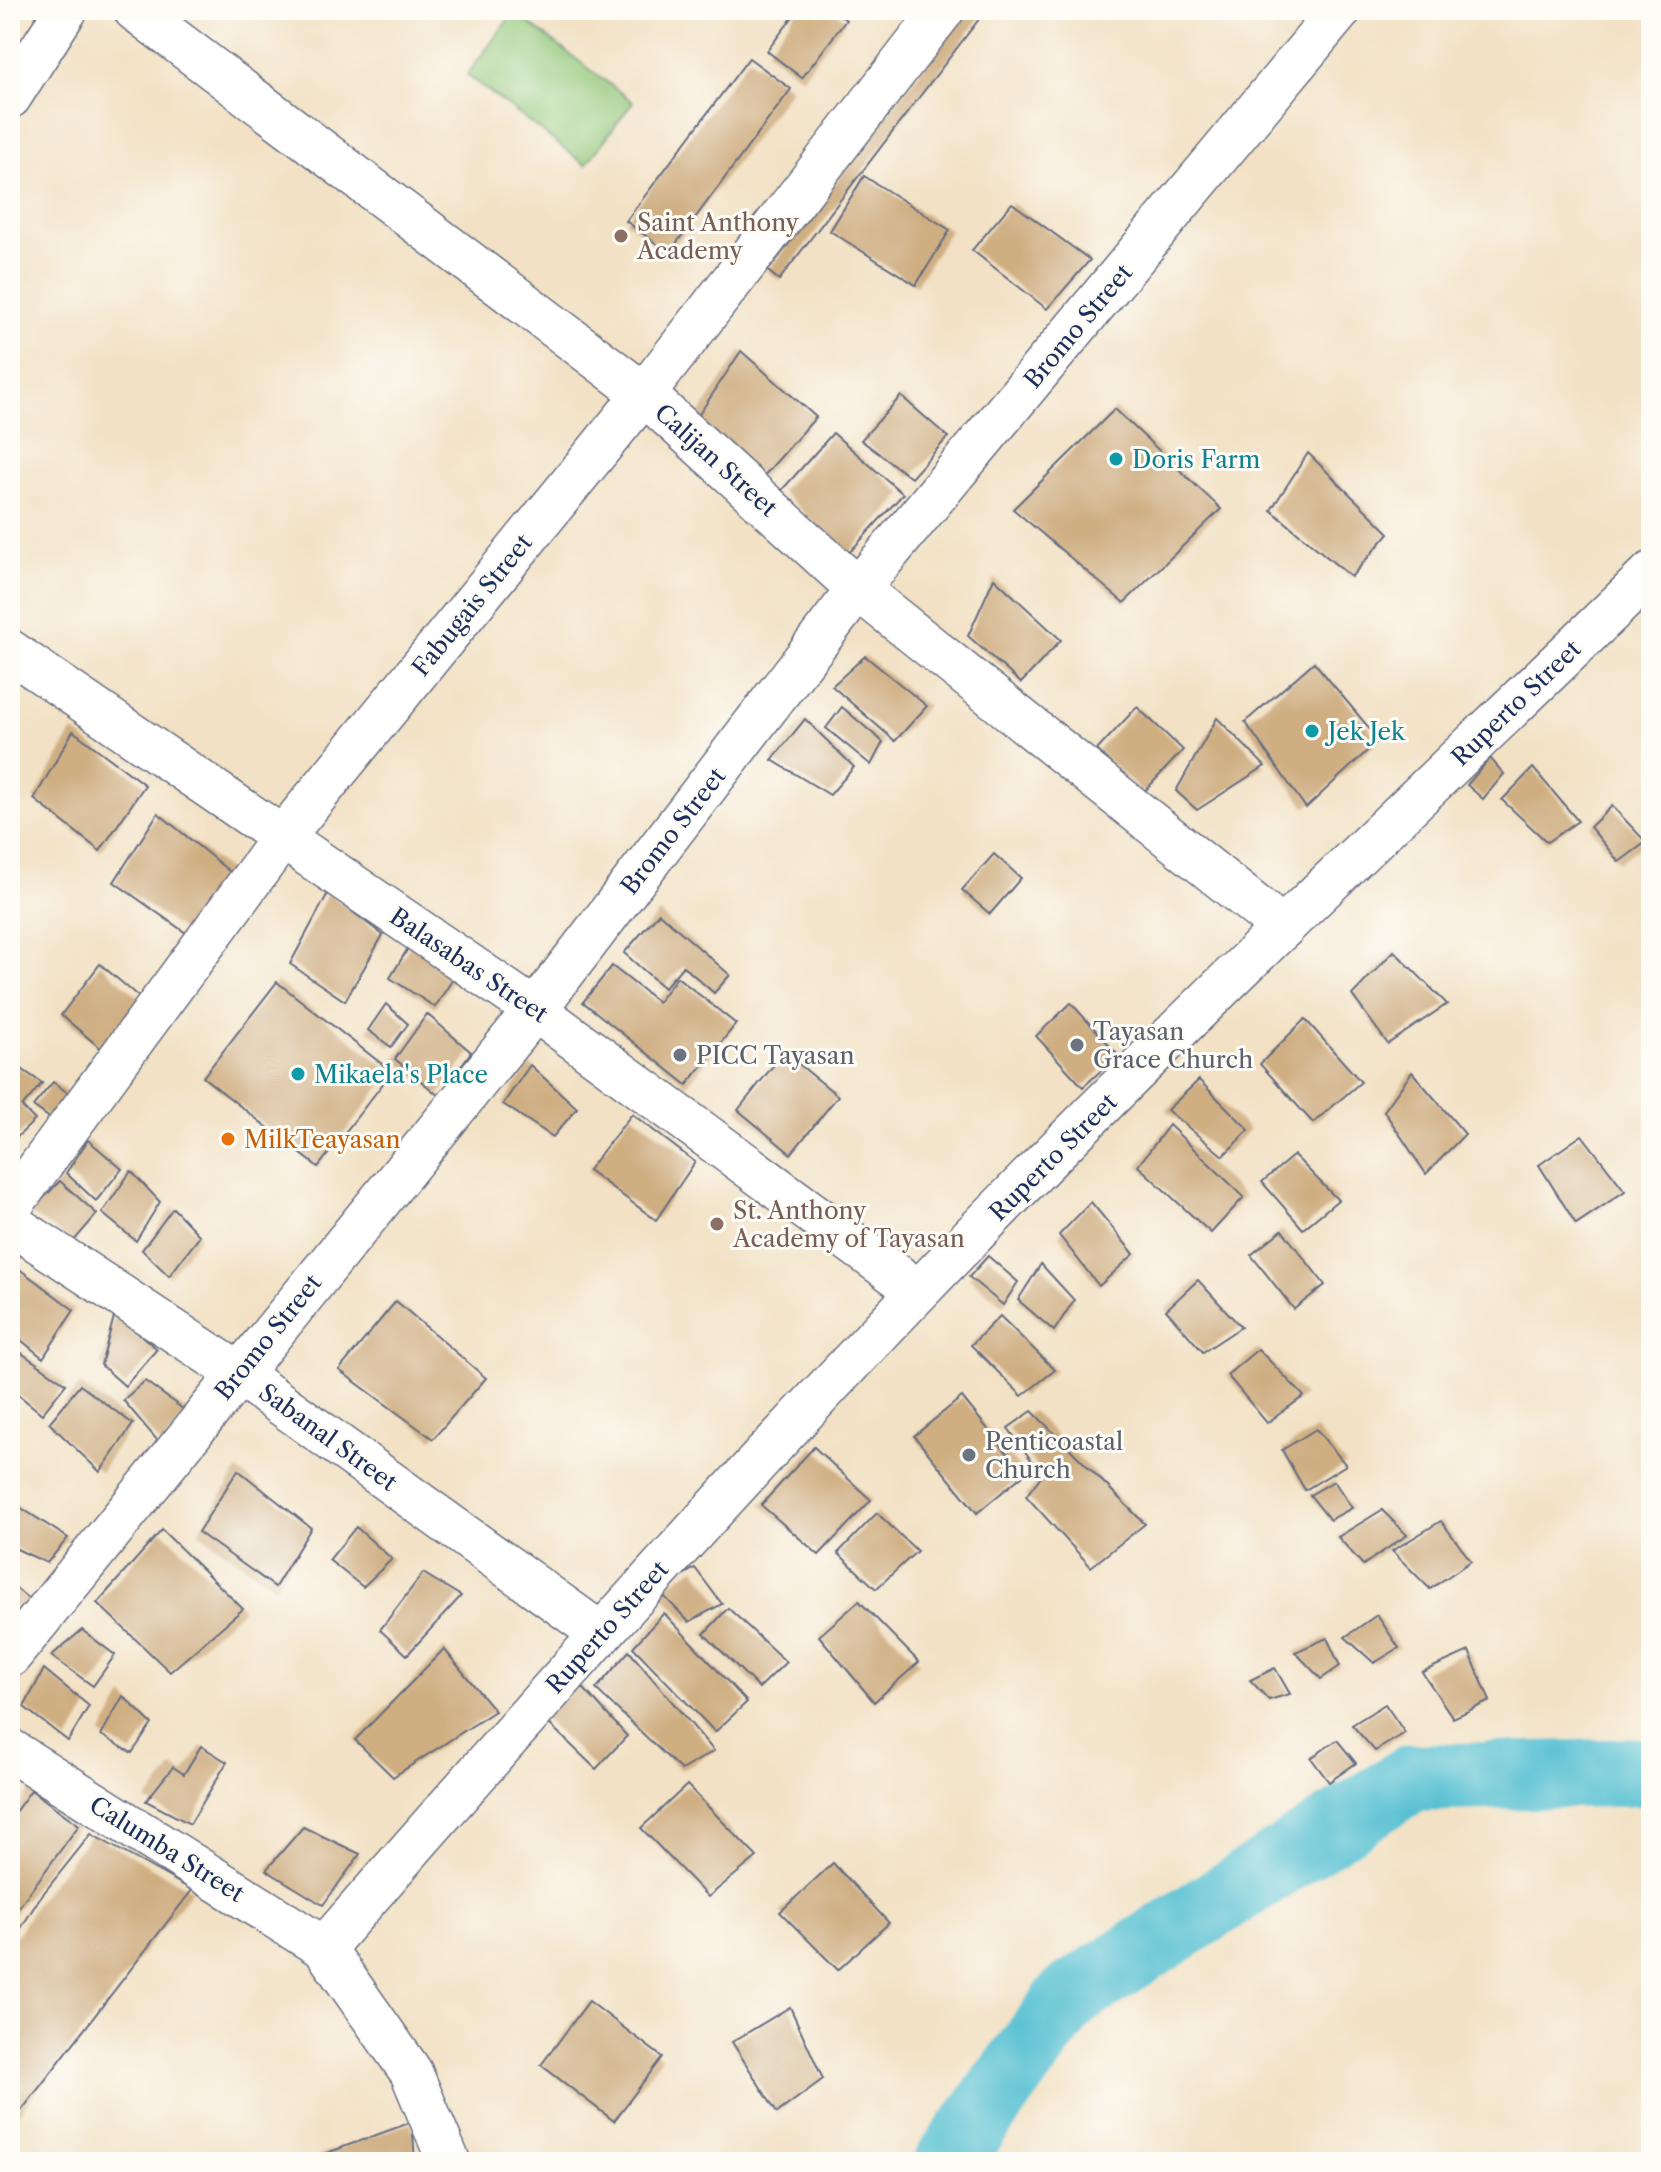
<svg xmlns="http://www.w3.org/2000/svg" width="1661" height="2172" font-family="'Libre Caslon Text',serif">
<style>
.green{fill:#93c779;stroke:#577b6c;stroke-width:2}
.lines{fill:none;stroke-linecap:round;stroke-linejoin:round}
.river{stroke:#56c0d2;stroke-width:68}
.building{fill:#cfae82}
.minor-casing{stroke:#666d82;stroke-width:45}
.minor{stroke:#fff;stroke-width:42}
.education-dot{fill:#8d6e63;stroke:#fdfcf7;stroke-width:3}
.culture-dot{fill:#0f9aa8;stroke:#fdfcf7;stroke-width:3}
.worship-dot{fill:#6b7280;stroke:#fdfcf7;stroke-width:3}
.food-dot{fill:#e8710a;stroke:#fdfcf7;stroke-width:3}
.labels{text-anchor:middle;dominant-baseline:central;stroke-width:6;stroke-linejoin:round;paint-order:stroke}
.education-label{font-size:24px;fill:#785e54;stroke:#fdfcf7;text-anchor:start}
.street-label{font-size:24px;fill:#1b2f5e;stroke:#fdfcf7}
.culture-label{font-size:24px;fill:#0d838f;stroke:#fdfcf7;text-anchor:start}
.worship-label{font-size:24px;fill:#5b616d;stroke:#fdfcf7;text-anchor:start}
.food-label{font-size:24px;fill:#c56008;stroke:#fdfcf7;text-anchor:start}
</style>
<rect width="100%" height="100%" fill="#fdfcf7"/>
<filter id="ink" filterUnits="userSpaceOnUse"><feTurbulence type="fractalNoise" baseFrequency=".0125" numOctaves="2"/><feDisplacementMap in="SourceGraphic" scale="16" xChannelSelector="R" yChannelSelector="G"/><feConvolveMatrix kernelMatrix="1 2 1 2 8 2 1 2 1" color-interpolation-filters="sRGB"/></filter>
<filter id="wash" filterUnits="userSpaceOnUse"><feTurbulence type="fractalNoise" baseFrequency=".006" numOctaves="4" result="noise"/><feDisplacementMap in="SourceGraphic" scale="32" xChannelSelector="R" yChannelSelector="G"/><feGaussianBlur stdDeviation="1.8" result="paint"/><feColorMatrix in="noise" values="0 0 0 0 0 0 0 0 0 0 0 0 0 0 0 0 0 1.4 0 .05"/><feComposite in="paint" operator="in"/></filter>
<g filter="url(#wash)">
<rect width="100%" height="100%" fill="#f2e1c4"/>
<polygon class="green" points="514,12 633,102 586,165 467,75"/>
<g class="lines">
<polyline class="river" points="948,2162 1069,1997 1412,1778 1651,1772"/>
</g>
<g id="blocks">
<g class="building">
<polygon points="798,10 833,10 846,20 802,78 767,51"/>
<polygon points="967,10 986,10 779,280 768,271"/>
<polygon points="749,58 791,89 669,253 626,221"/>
<polygon points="864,176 950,230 916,285 830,231"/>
<polygon points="1012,203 1090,260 1047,309 972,250"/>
<polygon points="741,351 816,417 762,478 694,422"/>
<polygon points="901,396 948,437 911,478 861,440"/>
<polygon points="1115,409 1221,509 1124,603 1013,509"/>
<polygon points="833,433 903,494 848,554 781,491"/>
<polygon points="1308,453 1389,533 1351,577 1271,510"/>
<polygon points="994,578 1061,640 1021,683 968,636"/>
<polygon points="865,656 927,706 895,741 832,686"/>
<polygon points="1314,662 1379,740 1306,808 1245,722"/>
<polygon points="842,707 883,742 871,765 826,728"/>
<polygon points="1137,707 1183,750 1143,793 1097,750"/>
<polygon points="1217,718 1265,766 1197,810 1176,791"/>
<polygon points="805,719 854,767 830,795 772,760"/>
<polygon points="73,731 145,785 100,851 34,799"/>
<polygon points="1490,758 1504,774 1483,799 1467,785"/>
<polygon points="1533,768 1578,821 1547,842 1502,800"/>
<polygon points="1612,806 1646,842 1619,862 1590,827"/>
<polygon points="158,813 235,876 193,938 114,882"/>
<polygon points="994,854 1021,878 990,914 962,890"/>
<polygon points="328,893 383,935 345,1001 290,964"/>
<polygon points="659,913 730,975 714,993 683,966 664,988 624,953"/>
<polygon points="410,945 456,974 435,1007 390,978"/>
<polygon points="1394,951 1447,1004 1388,1044 1352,995"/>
<polygon points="100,964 146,1003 104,1051 61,1015"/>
<polygon points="612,966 658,1002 677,977 736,1024 687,1085 583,1002"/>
<polygon points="277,982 392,1072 318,1167 203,1077"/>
<polygon points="1071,1003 1118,1055 1083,1087 1036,1036"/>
<polygon points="386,1004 408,1024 391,1047 368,1030"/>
<polygon points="427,1014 471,1052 439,1096 395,1059"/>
<polygon points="1305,1019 1361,1082 1313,1123 1260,1064"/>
<polygon points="784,1052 838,1096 791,1154 738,1110"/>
<polygon points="10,1061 42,1083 22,1107 35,1120 10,1144"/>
<polygon points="530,1065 577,1108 553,1137 503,1104"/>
<polygon points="1412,1072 1465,1134 1426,1174 1384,1111"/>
<polygon points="1199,1080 1249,1130 1223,1156 1167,1110"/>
<polygon points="53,1082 72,1096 54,1121 33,1106"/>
<polygon points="632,1114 695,1162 656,1220 588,1170"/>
<polygon points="1169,1125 1244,1197 1211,1233 1138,1166"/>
<polygon points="1582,1135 1625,1191 1576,1224 1539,1165"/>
<polygon points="88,1140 122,1169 96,1201 66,1173"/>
<polygon points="1294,1155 1338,1200 1303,1229 1262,1182"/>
<polygon points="131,1171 160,1202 136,1241 102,1213"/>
<polygon points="60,1181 97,1214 73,1242 29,1213"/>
<polygon points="1091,1202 1134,1254 1099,1286 1059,1235"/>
<polygon points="173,1208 200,1236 169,1276 142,1250"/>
<polygon points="1282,1230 1325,1285 1294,1309 1251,1255"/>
<polygon points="988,1256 1018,1282 1003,1305 969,1277"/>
<polygon points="1041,1264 1074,1300 1054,1331 1018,1300"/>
<polygon points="14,1265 74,1310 43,1358 10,1331 10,1272"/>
<polygon points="1198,1280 1241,1327 1203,1352 1166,1310"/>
<polygon points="396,1301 486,1378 433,1439 339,1370"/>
<polygon points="115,1313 157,1349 125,1386 101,1365"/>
<polygon points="1000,1316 1055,1370 1022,1396 971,1345"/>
<polygon points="10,1345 66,1384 42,1414 10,1388"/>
<polygon points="1258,1349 1304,1396 1267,1423 1227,1375"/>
<polygon points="145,1381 187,1412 162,1446 123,1400"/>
<polygon points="80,1385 133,1424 100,1472 49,1423"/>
<polygon points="962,1397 1024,1474 977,1513 914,1436"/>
<polygon points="1032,1411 1145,1524 1091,1567 1026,1496 1042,1475 1008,1428"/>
<polygon points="1316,1429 1346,1465 1305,1490 1282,1450"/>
<polygon points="814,1447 871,1500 819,1555 761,1505"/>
<polygon points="238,1470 311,1528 275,1587 198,1532"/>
<polygon points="1334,1481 1352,1508 1330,1520 1310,1495"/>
<polygon points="15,1504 68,1538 47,1563 10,1546 10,1511"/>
<polygon points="1382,1510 1407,1535 1363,1565 1338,1537"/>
<polygon points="877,1513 917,1551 876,1589 838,1553"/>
<polygon points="1441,1521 1471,1561 1430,1589 1392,1551"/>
<polygon points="356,1527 392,1559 363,1587 329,1560"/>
<polygon points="162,1530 243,1609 170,1672 97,1603"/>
<polygon points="695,1568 722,1604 689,1622 658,1590"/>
<polygon points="423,1573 461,1596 407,1655 380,1630"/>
<polygon points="10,1583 32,1602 10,1626"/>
<polygon points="859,1601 919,1662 874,1702 819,1636"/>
<polygon points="728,1608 786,1662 759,1688 704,1634"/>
<polygon points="664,1613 747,1702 715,1732 633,1647"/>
<polygon points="1377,1615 1399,1648 1374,1663 1345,1637"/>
<polygon points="82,1630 115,1655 93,1686 51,1656"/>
<polygon points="1327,1638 1340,1666 1321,1679 1295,1652"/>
<polygon points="444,1649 495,1711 393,1777 355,1740"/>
<polygon points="629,1651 714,1751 681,1770 596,1689"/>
<polygon points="1469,1651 1490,1701 1453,1718 1422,1672"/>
<polygon points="1275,1668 1290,1694 1269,1700 1250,1680"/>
<polygon points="44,1669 89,1706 68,1741 24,1707"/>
<polygon points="577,1681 627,1736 596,1769 541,1716"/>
<polygon points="123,1696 152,1724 132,1753 101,1735"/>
<polygon points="1385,1704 1405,1733 1375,1751 1352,1725"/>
<polygon points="1337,1740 1356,1763 1329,1782 1311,1758"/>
<polygon points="201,1746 227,1762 190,1824 146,1801 173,1767 184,1774"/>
<polygon points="687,1785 757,1857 708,1897 641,1828"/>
<polygon points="31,1790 79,1825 10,1919 10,1819"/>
<polygon points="303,1827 360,1854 323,1905 266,1870"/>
<polygon points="91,1834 192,1890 18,2115 10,2107 10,1946 39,1899"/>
<polygon points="833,1863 889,1923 838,1970 780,1912"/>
<polygon points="589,2001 662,2057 614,2121 541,2065"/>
<polygon points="790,2007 823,2079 777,2113 732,2042"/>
<polygon points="412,2122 415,2162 302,2162"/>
</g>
</g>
</g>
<g filter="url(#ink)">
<use href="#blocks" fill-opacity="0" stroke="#666d82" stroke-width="2"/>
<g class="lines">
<defs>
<g id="minor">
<polyline points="135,10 644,394 858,589 1283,928"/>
<polyline points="10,97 66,10"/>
<polyline points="10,651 535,1010 918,1291"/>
<polyline points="10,1207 282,838 644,394 943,10"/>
<polyline points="10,1223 238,1373 600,1633"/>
<polyline points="10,1656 535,1010 858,589 1340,10"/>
<polyline points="10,1750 324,1948 411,2072 449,2162"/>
<path d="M324 1948C518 1726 713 1505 917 1293 1154 1046 1405 811 1651 573"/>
</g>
</defs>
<use href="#minor" class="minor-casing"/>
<use href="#minor" class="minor"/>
</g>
</g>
<g class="education-dot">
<circle cx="621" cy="236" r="8"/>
<circle cx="717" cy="1224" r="8"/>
</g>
<g class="culture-dot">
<circle cx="1116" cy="459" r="8"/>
<circle cx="1312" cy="731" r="8"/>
<circle cx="298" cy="1074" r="8"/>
</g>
<g class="worship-dot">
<circle cx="1077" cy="1045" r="8"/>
<circle cx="680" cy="1055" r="8"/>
<circle cx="969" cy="1455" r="8"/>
</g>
<circle class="food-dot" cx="228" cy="1139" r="8"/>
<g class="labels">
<g class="education-label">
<text x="637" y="222">Saint Anthony<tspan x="637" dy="28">Academy</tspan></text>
<text x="733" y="1210">St. Anthony<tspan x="733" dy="28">Academy of Tayasan</tspan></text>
</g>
<g class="street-label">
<text transform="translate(1078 326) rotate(-50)">Bromo Street</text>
<text transform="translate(716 460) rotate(42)">Calijan Street</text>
<text transform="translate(472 605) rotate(-51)">Fabugais Street</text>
<text transform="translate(1516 703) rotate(-44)">Ruperto Street</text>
<text transform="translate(673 831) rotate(-52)">Bromo Street</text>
<text transform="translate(469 965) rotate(34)">Balasabas Street</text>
<text transform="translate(1053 1157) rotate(-45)">Ruperto Street</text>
<text transform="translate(268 1337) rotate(-51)">Bromo Street</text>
<text transform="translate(328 1437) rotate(36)">Sabanal Street</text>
<text transform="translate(607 1627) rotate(-48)">Ruperto Street</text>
<text transform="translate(167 1849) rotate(32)">Calumba Street</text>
</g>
<g class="culture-label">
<text x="1132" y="459">Doris Farm</text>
<text x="1328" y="731">Jek Jek</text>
<text x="314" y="1074">Mikaela's Place</text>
</g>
<g class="worship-label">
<text x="1093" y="1031">Tayasan<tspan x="1093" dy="28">Grace Church</tspan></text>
<text x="696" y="1055">PICC Tayasan</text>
<text x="985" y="1441">Penticoastal<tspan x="985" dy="28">Church</tspan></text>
</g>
<g class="food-label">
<text x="244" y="1139">MilkTeayasan</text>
</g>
</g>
<rect width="1661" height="2172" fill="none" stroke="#fdfcf7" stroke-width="40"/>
</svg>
